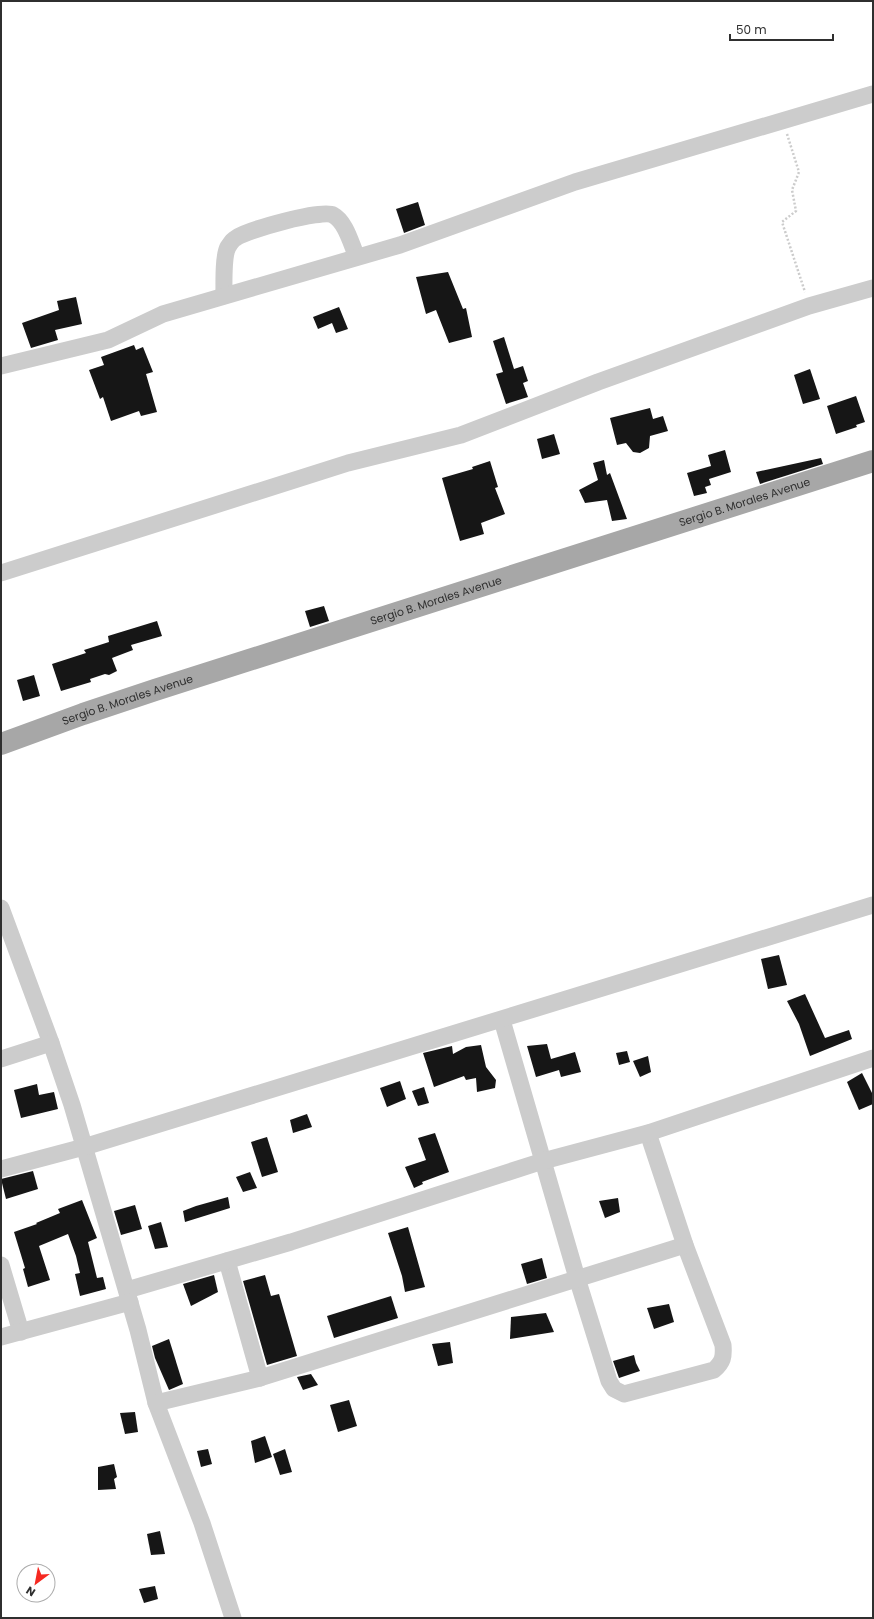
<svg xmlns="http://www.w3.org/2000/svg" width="874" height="1619" font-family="Poppins,sans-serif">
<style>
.building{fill:#161616}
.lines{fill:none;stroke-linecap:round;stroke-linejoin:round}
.path{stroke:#ccc;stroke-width:2.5;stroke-dasharray:2 2;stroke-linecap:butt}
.minor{stroke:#ccc;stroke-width:17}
.major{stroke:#a7a7a7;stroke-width:22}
.labels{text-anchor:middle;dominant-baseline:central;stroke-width:4;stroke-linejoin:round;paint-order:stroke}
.street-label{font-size:11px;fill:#2f2f2f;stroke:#fff}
</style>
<rect width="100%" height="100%" fill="#fff"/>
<g class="building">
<polygon points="418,202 425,225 404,233 396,209"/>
<polygon points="448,272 463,309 466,308 472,337 449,343 436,310 426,314 416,277"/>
<polygon points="76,297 82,324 55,330 58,340 31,348 22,323 59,310 57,301"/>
<polygon points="339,307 348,329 336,333 332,323 318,329 313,317"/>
<polygon points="504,337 514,369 523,366 528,381 523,383 528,397 506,404 496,374 503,372 493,341"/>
<polygon points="134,345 136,350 143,347 153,372 146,374 157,412 141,416 139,411 111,421 103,397 100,399 89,370 104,365 101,357"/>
<polygon points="810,369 820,399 803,404 794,375"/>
<polygon points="856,396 865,422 856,425 857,427 836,434 827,406"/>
<polygon points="650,408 653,419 663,416 668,431 650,436 649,448 640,453 633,452 626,443 617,445 610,418"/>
<polygon points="554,434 560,454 542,459 537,439"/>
<polygon points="725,450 731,472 709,479 711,485 705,487 707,493 694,496 687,473 711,466 708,455"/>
<polygon points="821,458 823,464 760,484 756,472"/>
<polygon points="604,460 607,475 610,473 627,519 612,521 607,500 585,503 579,490 598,480 593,463"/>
<polygon points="490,461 498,487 495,488 505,514 481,523 484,534 460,541 442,478 473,469 472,467"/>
<polygon points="324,606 329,621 310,627 305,611"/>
<polygon points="157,621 162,636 131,645 133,650 112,658 117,671 109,675 105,674 90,679 91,682 61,691 52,664 86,653 84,650 109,642 108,636"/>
<polygon points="34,675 40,696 23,701 17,680"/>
<polygon points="779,955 787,985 768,989 761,959"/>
<polygon points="805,994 825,1038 849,1030 852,1039 810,1056 799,1024 787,1001"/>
<polygon points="547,1044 551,1059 575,1052 581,1072 561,1077 559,1070 536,1077 527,1046"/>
<polygon points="481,1045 486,1067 496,1080 495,1088 477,1092 476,1078 466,1080 464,1076 434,1087 423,1053 452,1046 453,1054 466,1047"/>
<polygon points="627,1051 630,1062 619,1065 616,1053"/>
<polygon points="648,1056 651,1072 640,1077 633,1061"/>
<polygon points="862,1073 873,1095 873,1104 859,1110 847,1082"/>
<polygon points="400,1081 406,1099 387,1107 380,1088"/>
<polygon points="37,1084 39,1095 54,1092 58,1109 21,1118 14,1090"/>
<polygon points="424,1087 429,1103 418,1106 412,1091"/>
<polygon points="307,1114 312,1127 293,1133 290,1120"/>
<polygon points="435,1133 449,1172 422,1182 423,1184 414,1188 405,1167 426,1160 418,1138"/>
<polygon points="267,1137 278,1172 262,1177 251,1142"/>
<polygon points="33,1171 38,1189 6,1199 1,1179"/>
<polygon points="250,1172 257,1188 243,1192 236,1177"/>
<polygon points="228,1197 230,1208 185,1222 183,1211 196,1206"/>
<polygon points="618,1198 620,1212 605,1218 599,1201"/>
<polygon points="82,1200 97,1238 88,1242 97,1278 103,1277 106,1289 80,1296 75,1274 80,1273 76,1256 68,1234 39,1246 50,1280 28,1287 23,1269 25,1268 14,1232 37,1224 36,1223 60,1213 58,1209"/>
<polygon points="135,1205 142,1229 121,1235 114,1211"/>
<polygon points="161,1222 168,1247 155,1249 148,1226"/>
<polygon points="408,1227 425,1287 405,1292 402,1276 388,1233"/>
<polygon points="542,1258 547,1278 527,1284 521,1264"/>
<polygon points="214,1275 218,1292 191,1306 183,1284"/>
<polygon points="265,1275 271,1296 279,1294 297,1356 267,1365 243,1281"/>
<polygon points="391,1296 398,1318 334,1338 327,1316"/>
<polygon points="669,1304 674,1322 654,1329 647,1308"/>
<polygon points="546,1313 554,1332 510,1339 511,1317"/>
<polygon points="169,1339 183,1384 169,1390 155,1358 152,1346"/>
<polygon points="450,1342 453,1363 438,1366 432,1344"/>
<polygon points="634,1355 636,1363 640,1371 619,1378 613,1361"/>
<polygon points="311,1374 318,1385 303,1390 297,1377"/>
<polygon points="349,1400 357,1426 338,1432 330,1405"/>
<polygon points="135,1412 138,1432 125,1434 120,1413"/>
<polygon points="265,1436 272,1457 255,1463 251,1441"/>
<polygon points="208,1449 212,1464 201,1467 197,1451"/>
<polygon points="285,1449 292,1472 280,1475 273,1454"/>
<polygon points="114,1464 117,1477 114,1479 116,1489 98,1490 98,1467"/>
<polygon points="160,1531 165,1554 151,1555 147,1534"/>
<polygon points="155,1586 158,1599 144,1603 139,1589"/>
</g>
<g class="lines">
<polyline class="path" points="787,134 799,172 792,190 796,211 782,222 805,292"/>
<g class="minor">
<path d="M224 296C224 285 223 256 228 247 230 244 232 240 236 238 247 230 322 209 333 215 346 222 351 244 357 257"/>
<polyline points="1,366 108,340 163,314 400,245 575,182 873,94"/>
<polyline points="1,573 348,463 461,435 598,382 809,306 873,288"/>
<polyline points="1,908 51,1043 72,1105 138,1330 156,1403 202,1523 233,1618"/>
<path d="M502 1020 577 1278 609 1381 614 1389 624 1394 714 1370C723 1362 724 1357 723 1345L685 1245 648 1133"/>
<polyline points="1,1059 51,1043"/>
<polyline points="1,1169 84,1147 873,905"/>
<polyline points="227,1261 260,1378"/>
<polyline points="1,1265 21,1332"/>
<polyline points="127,1290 291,1242 543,1161 648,1133 873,1058"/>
<polyline points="1,1337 130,1302"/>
<polyline points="156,1403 260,1378 685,1245"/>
</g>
<path class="major" id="s1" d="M1 744 83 714 155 690 873 461"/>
</g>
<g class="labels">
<g class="street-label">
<text stroke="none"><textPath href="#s1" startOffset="782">Sergio B. Morales Avenue</textPath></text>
<text stroke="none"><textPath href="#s1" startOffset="458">Sergio B. Morales Avenue</textPath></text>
<text stroke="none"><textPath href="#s1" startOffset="134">Sergio B. Morales Avenue</textPath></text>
</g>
</g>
<rect width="874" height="1619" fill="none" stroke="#2f2f2f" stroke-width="4"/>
<g transform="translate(36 1583) rotate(212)"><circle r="19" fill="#ffffff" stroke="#acacac"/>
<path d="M0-3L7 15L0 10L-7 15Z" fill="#f62921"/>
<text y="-6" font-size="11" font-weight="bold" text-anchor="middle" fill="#2f2f2f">N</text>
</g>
<path d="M730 34v6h103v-6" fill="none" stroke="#2f2f2f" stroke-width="2"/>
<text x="736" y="34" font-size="12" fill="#2f2f2f" stroke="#ffffff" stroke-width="3" paint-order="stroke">50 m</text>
</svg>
